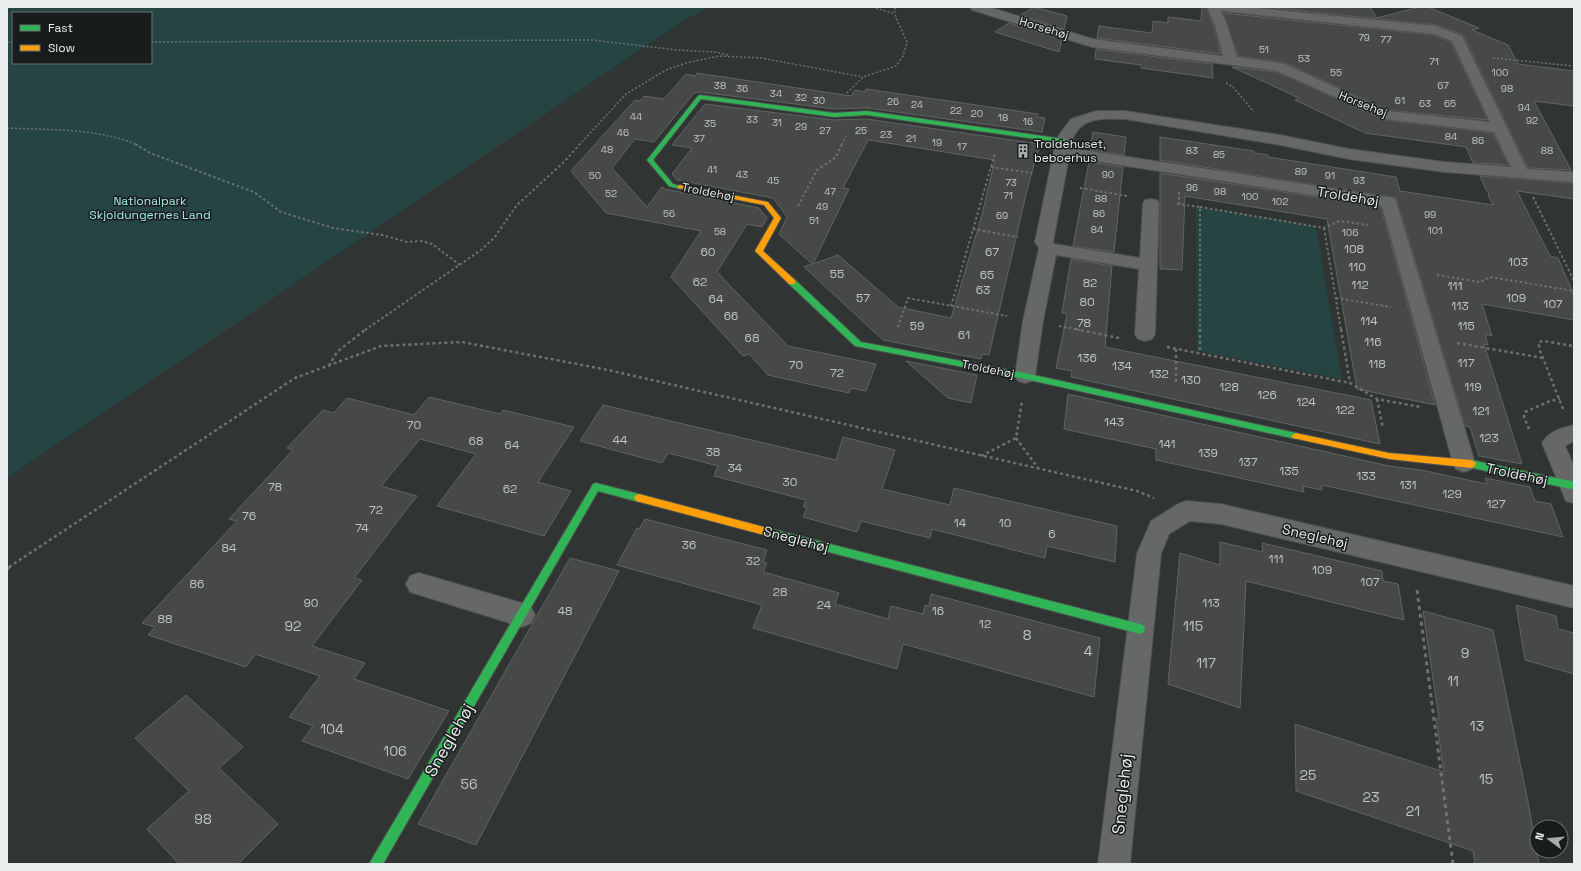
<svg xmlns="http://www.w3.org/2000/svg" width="1581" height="871" font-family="'Space Grotesk',sans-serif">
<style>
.green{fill:#264442;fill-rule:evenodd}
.building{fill:#464948;stroke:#616463;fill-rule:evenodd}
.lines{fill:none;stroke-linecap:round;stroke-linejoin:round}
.street-casing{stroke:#4e5151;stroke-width:2}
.fast-casing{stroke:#4e5151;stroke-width:2}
.slow-casing{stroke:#4e5151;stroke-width:2}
.path-far3{stroke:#6f7171;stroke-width:1.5;stroke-dasharray:2 2;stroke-linecap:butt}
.path-far2{stroke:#6f7171;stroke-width:2;stroke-dasharray:2.5 2.5;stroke-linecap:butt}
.path-far1{stroke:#6f7171;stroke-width:2.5;stroke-dasharray:3 3;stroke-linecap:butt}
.path{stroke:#6f7171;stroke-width:3;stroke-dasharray:4 4;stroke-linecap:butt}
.street{fill:#666767;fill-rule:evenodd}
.fast{fill:#30b455;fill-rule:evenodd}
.slow{fill:#ff9f0a;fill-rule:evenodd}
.labels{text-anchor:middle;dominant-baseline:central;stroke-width:3;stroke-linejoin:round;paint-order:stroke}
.far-number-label{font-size:10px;fill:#c0c4c4}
.far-street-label{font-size:12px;fill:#e9eded;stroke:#191c1c}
.far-poi-label{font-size:12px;fill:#e9eded;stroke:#191c1c;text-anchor:start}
.far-park-label{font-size:12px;fill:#a2ede8;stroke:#191c1c}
.number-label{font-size:12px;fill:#c0c4c4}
.street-label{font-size:14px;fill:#e9eded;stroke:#191c1c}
.near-number-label{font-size:14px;fill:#c0c4c4}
.near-street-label{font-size:17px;fill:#e9eded;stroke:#191c1c}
</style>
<rect width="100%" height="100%" fill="#303433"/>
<g class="green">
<path d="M7 7H709L683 21 7 478ZM13 13H151V63H13Z"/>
<polygon points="1196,207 1316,226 1342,379 1197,351"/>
</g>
<g class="building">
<polygon points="1034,7 1067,16 1064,29 1021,15"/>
<polygon points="1202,7 1206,7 1214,26 1221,54 1097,38 1099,26 1152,33 1153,21 1168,23 1168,17 1201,21"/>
<polygon points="1263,7 1370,7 1377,18 1419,7 1428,7 1479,28 1472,30 1508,45 1518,64 1574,71 1574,106 1534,101 1571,170 1528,168 1463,35 1436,25"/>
<polygon points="1223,13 1434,35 1451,42 1488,120 1387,110 1286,63 1238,56"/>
<polygon points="1009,23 1062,39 1059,52 995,32"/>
<polygon points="1096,49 1212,64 1213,78 1141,68 1141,65 1095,59"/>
<polygon points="1232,67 1277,72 1384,120 1493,133 1509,165 1473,163 1466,147 1365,133 1295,100 1299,98"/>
<polygon points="697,73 851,96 855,90 865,92 866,89 1038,114 1037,117 1045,118 1042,132 867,108 834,109 700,92 694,93 654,142 635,139 612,168 647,207 662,187 665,189 759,208 767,218 762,227 747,224 717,272 788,346 876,364 866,391 851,388 849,393 768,375 749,354 743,356 671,277 701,231 606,213 571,171 635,100 640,101 644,96 664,99 686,74 695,76"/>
<path d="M705 104 834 120 867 119 1040 144 1027 190 989 355 982 354 981 359 883 340 804 267 812 264 779 234 787 217 773 198 677 180 672 174 692 148 672 145ZM868 140 995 160 981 218 951 318 898 307 838 255 813 264 849 189 843 188Z"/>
<polygon points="1093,132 1126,137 1124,155 1090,150"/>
<polygon points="1160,137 1254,151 1255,153 1268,155 1268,157 1396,177 1400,191 1493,205 1488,195 1489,192 1486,190 1480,176 1574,183 1574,199 1517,191 1550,256 1558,258 1574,295 1574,320 1482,304 1492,336 1485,334 1488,345 1484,344 1522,464 1479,456 1470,427 1465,426 1396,198 1160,160"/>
<polygon points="1089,162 1123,167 1114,252 1073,246"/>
<polygon points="1160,173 1381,207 1435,405 1357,389 1327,219 1185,196 1182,270 1160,269"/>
<polygon points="1071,259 1112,266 1105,347 1371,400 1380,444 1071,377 1072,371 1056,368 1067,314 1062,313"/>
<polygon points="906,361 977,375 971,403 948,398"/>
<polygon points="1068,394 1389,466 1421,470 1487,484 1485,478 1530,487 1535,501 1551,504 1563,537 1322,485 1322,490 1303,486 1304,492 1156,460 1156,449 1064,429"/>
<polygon points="429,397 500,414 503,410 574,427 538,482 571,491 544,536 437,506 476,454 420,439 381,486 417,496 354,578 362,580 312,646 365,663 354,679 449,711 408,779 302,741 313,726 289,717 320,676 255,654 246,667 148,635 155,627 142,623 237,521 229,519 293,450 287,448 323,410 334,413 347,398 414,415"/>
<polygon points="603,405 836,460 843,437 895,450 882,489 950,505 954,488 1117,526 1115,562 1047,546 1045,558 932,529 930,538 861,521 857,532 803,517 807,507 803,507 806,500 714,476 718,466 668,453 662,463 580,441"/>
<polygon points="645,519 767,550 763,562 767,563 763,572 839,593 835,604 888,619 891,606 923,614 925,605 929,606 931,594 1100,638 1094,697 903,644 897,669 753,628 762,605 617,565 637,528 639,529"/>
<polygon points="1220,542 1263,552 1262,543 1382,571 1383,581 1398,584 1404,620 1246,581 1240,708 1168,684 1180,553 1220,565"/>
<polygon points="570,558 619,571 476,845 418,824"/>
<polygon points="1516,605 1556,616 1558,629 1574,633 1574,674 1525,660"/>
<polygon points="1423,611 1493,630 1528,802 1539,864 1475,864 1473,851 1296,791 1295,724 1444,772 1436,718 1439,719"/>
<polygon points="186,695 243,747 219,768 278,824 238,864 179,864 147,829 189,791 135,738"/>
</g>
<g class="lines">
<defs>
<g id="street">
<path d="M970 7H989L1093 39 1223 56 1215 25 1207 7H1248L1436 26 1462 36 1527 169 1574 172V182L1444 172 1349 159 1280 145 1125 119C1099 118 1076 117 1070 148L1395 198 1475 463 1472 469 1464 472 1456 469 1453 463 1382 206 1069 157 1053 242 1054 244 1140 258 1143 204 1145 200 1151 199 1157 200 1159 204 1155 334 1152 339 1145 341 1138 339 1135 334 1139 269 1056 255 1043 321 1035 376 1032 381 1025 383 1018 381 1015 376 1023 321 1039 248 1035 242 1056 141 1061 132 1071 119 1096 111H1125L1280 135 1349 149 1444 162 1511 167 1494 132 1384 119 1277 71 1092 47 972 10ZM1221 11 1434 34 1452 41 1490 122 1387 111 1285 64 1237 57 1227 25Z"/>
<path d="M1574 425V441L1565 446 1574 466V503L1566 501 1542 443C1549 431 1561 428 1574 425Z"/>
<polygon points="1186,501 1221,504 1574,586 1574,608 1221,524 1190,521 1169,534 1161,554 1130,864 1098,864 1137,554 1151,521 1178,504"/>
<polygon points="419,573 522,603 531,607 535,615 531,623 522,627 410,592 406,584 410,576"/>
</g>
<g id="fast">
<polygon points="700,95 834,113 867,111 1064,139 1067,141 1064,143 867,115 834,117 701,99 653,160 673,184 683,187 680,189 669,186 647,160 698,96"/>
<polygon points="789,280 795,280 861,342 1025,373 1296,433 1301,436 1296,439 1025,379 855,346 789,284"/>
<polygon points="1471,460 1571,481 1574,482 1574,488 1571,489 1468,467 1466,464 1468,461"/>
<polygon points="596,483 639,494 642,495 644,498 642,501 639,502 598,491 383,864 369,864 593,484"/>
<polygon points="768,528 1140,624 1144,626 1145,629 1144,632 1140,634 768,536 764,535 763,532 764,529"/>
</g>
<g id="slow">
<polygon points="680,185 768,202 781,218 763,251 795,280 795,284 789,284 755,251 774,218 764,205 678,188 678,186"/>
<polygon points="1296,433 1389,453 1471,460 1474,461 1476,464 1474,467 1471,468 1389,459 1293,438 1291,436"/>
<polygon points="639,494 768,528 772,529 773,532 772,535 768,536 636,501 634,498 636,495"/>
</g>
</defs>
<use href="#street" class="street-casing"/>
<use href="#fast" class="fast-casing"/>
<use href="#slow" class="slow-casing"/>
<g class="path-far3">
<polyline points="872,7 895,14"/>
<polyline points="7,42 13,42"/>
<polyline points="151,42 592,40 677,50 715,52 728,55"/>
<polyline points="1493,58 1574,66"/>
<polyline points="1226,83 1233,87 1254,112"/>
<polyline points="847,93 863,77 896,66 903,56 907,42 896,18 894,9 898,7"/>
<path d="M7 128C51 130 97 128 138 145"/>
<polyline points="579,145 626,94 666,70 686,63 719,56 761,58 863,77"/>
<polyline points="842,145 846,136"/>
</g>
<g class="path-far2">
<polyline points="135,144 150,153 254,192 281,212 333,228 382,235 407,242 421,241 432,244 460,265"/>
<polyline points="991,167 1032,173"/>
<polyline points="1080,188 1127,196"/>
<polyline points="1179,192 1179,204"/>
<polyline points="1533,197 1574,281"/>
<polyline points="1177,204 1200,207 1200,330"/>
<polyline points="798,206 817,170 836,157 842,144"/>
<polyline points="1200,207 1324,228 1339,221 1368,225"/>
<polyline points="1324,228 1341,330"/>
<polyline points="973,229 1018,237"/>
<polyline points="1437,275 1480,282 1490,277 1574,291"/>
<polyline points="1336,298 1391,307"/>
<polyline points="951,306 995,153"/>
<polyline points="1059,326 1080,330"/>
<polyline points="898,327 908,298 1007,316"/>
<polyline points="365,330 481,250 494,238 517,205 564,162 580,144"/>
</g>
<g class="path-far1">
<polyline points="1075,329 1119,338"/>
<polyline points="1200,329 1200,353"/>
<polyline points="1341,329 1350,383"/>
<polyline points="1457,343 1543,358"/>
<polyline points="1167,347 1350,383 1377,399 1420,407"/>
<polyline points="1176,349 1176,383"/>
<polyline points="329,366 337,352 366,329"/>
<polyline points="1377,399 1383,428"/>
<polyline points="1563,409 1539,348 1539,342 1544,341 1574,346"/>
<polyline points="1529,429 1524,417 1525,412 1550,401 1560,399"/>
<polyline points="1016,438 1038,468"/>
<polyline points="981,456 1016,438 1022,401"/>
<polyline points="9,567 295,378 381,346 462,342 608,370 1137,491 1154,498"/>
</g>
<g class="path">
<polyline points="7,569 11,566"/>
<polyline points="1417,590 1453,864"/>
</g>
<use href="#street" class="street"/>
<use href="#fast" class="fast"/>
<use href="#slow" class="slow"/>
</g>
<defs>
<symbol id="building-bare" viewBox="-9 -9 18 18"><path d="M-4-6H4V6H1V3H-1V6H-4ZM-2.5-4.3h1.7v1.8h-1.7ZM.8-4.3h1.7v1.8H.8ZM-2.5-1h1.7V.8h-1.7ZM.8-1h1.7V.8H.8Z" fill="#a8acac" stroke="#191c1c" stroke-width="2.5" paint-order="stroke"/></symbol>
</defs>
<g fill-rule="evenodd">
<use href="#building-bare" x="1013" y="141" width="20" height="20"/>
</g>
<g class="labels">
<g class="far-number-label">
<text x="1364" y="37">79</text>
<text x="1386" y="39">77</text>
<text x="1264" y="49">51</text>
<text x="1304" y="58">53</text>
<text x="1434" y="61">71</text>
<text x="1336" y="72">55</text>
<text x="1500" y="72">100</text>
<text x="720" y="85">38</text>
<text x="1443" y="85">67</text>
<text x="742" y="88">36</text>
<text x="1507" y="88">98</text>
<text x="776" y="93">34</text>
<text x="801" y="97">32</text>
<text x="819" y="100">30</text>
<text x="1400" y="100">61</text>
<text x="893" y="101">26</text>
<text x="1425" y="103">63</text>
<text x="1450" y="103">65</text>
<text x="917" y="104">24</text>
<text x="1524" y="107">94</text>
<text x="956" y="110">22</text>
<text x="977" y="113">20</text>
<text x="636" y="116">44</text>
<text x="1003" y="117">18</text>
<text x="752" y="119">33</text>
<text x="1532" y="120">92</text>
<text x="1028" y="121">16</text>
<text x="777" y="122">31</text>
<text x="710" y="123">35</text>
<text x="801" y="126">29</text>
<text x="825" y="130">27</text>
<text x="861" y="130">25</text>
<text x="623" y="132">46</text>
<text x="886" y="134">23</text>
<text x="1451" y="136">84</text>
<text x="699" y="138">37</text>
<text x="911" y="138">21</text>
<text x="1478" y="140">86</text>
<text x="937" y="142">19</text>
<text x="962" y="146">17</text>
<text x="607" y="149">48</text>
<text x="1192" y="150">83</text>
<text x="1547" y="150">88</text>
<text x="1219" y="154">85</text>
<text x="712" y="169">41</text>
<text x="1301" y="171">89</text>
<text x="742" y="174">43</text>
<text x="1108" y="174">90</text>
<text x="595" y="175">50</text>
<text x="1330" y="175">91</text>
<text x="773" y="180">45</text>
<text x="1359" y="180">93</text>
<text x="1011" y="182">73</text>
<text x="1192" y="187">96</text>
<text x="830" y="191">47</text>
<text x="1220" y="191">98</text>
<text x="611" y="193">52</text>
<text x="1008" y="195">71</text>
<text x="1250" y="196">100</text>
<text x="1101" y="198">88</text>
<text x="1280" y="201">102</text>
<text x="822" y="206">49</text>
<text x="669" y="213">56</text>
<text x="1099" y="213">86</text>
<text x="1430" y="214">99</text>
<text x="1002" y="215">69</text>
<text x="814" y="220">51</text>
<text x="1097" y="229">84</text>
<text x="1435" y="230">101</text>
<text x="720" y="231">58</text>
<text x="1350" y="232">106</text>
</g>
<g class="far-street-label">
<text transform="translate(1044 28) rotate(17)">Horsehøj</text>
<text transform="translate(1363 104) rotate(22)">Horsehøj</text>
<text transform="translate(708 192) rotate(11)">Troldehøj</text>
<text transform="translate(988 369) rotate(11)">Troldehøj</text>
</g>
<g class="far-poi-label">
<text x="1034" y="144">Troldehuset,<tspan x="1034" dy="14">beboerhus</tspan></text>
</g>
<g class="far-park-label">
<text x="150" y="201">Nationalpark<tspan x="150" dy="14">Skjoldungernes Land</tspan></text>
</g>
<g class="number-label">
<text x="1354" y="249">108</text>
<text x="708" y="252">60</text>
<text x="992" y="252">67</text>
<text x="1518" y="262">103</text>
<text x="1357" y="267">110</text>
<text x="837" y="274">55</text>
<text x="987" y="275">65</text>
<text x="700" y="282">62</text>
<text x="1090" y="283">82</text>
<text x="1360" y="285">112</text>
<text x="1455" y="286">111</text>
<text x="983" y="290">63</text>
<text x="863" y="298">57</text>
<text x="1516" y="298">109</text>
<text x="716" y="299">64</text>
<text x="1087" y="302">80</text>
<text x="1553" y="304">107</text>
<text x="1460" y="306">113</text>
<text x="731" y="316">66</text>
<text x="1369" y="321">114</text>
<text x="1084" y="323">78</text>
<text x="917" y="326">59</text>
<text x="1466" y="326">115</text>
<text x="964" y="335">61</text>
<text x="752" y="338">68</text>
<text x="1373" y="342">116</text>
<text x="1087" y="358">136</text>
<text x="1466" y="363">117</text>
<text x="1377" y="364">118</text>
<text x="796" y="365">70</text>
<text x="1122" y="366">134</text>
<text x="837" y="373">72</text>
<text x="1159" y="374">132</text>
<text x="1191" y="380">130</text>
<text x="1229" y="387">128</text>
<text x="1473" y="387">119</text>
<text x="1267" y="395">126</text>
<text x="1306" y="402">124</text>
<text x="1345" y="410">122</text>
<text x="1481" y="411">121</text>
<text x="1114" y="422">143</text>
<text x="414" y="425">70</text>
<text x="1489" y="438">123</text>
<text x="620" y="440">44</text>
<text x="476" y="441">68</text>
<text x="1167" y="444">141</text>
<text x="512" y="445">64</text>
<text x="713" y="452">38</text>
<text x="1208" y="453">139</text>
<text x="1248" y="462">137</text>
<text x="735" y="468">34</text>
<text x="1289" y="471">135</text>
<text x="1366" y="476">133</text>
<text x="790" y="482">30</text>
<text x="1408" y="485">131</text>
<text x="275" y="487">78</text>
<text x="510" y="489">62</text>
<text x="1452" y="494">129</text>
<text x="1496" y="504">127</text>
<text x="376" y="510">72</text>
<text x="249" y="516">76</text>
<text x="960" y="523">14</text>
<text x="1005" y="523">10</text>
<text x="362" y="528">74</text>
<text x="1052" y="534">6</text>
<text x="689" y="545">36</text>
<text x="229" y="548">84</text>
<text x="1276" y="559">111</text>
<text x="753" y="561">32</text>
<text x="1322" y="570">109</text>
<text x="1370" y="582">107</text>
<text x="197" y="584">86</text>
<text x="780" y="592">28</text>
<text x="311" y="603">90</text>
<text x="1211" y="603">113</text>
<text x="824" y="605">24</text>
<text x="565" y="611">48</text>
<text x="938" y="611">16</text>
<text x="165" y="619">88</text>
<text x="985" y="624">12</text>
</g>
<g class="street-label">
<text transform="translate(1348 196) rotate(9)">Troldehøj</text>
<text transform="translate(1517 474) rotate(12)">Troldehøj</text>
<text transform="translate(1315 536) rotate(13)">Sneglehøj</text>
<text transform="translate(796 539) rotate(15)">Sneglehøj</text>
</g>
<g class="near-number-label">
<text x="293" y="626">92</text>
<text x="1193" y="626">115</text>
<text x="1027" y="635">8</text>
<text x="1088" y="651">4</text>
<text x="1465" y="653">9</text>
<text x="1206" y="663">117</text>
<text x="1453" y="681">11</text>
<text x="1477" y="726">13</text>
<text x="332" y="729">104</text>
<text x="395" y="751">106</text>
<text x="1308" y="775">25</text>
<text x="1486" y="779">15</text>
<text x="469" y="784">56</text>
<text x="1371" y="797">23</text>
<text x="1413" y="811">21</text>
<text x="203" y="819">98</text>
</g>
<g class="near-street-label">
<text transform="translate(449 740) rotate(-60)">Sneglehøj</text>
<text transform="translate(1122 794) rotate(-84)">Sneglehøj</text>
</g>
</g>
<rect width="1581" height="871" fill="none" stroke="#e9eded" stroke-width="16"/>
<rect x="12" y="12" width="140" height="52" fill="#191c1c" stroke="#6c7070"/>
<rect x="20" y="25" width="20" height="6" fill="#30b455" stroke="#6c7070"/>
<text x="48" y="32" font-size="12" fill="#e9eded">Fast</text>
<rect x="20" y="45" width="20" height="6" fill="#ff9f0a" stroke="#6c7070"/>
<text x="48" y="52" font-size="12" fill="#e9eded">Slow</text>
<g transform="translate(1549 839) rotate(286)"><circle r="19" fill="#191c1c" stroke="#6c7070"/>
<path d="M0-3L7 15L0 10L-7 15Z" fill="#a8acac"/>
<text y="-6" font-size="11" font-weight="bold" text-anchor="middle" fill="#e9eded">N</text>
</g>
</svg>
